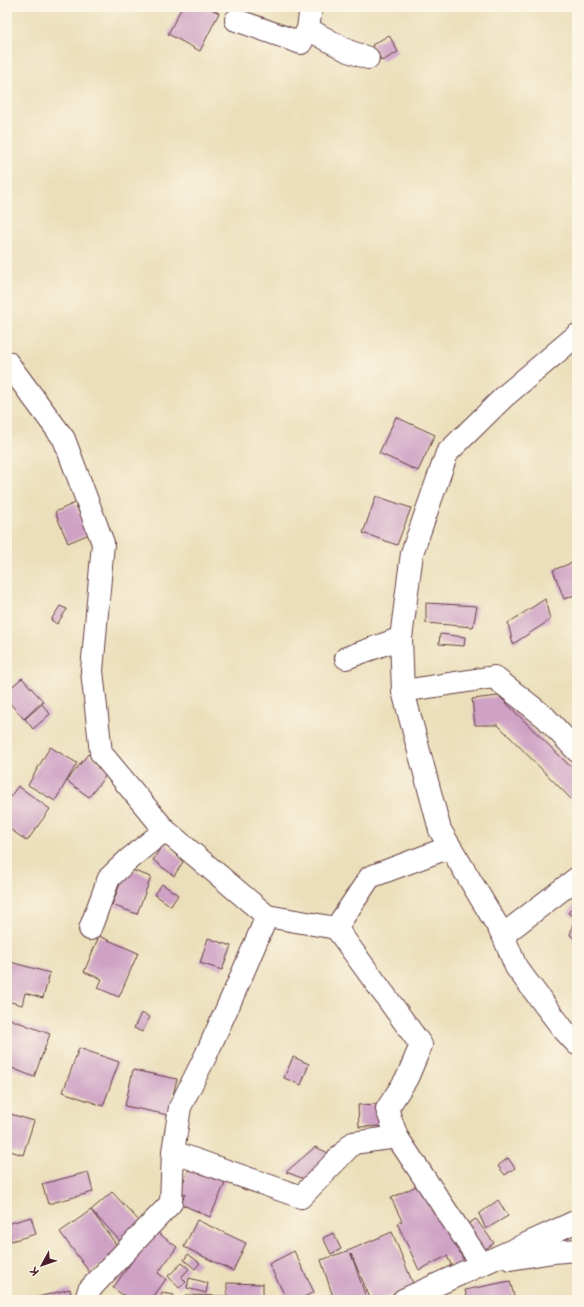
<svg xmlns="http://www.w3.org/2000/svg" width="584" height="1307" font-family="'Balsamiq Sans',sans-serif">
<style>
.building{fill:#cea1c5}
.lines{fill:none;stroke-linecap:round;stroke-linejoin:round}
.minor-casing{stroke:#623c41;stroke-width:24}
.major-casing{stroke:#623c41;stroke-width:24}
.minor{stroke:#fff;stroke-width:22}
.major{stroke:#fff;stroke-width:22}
</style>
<rect width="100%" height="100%" fill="#fcf5e5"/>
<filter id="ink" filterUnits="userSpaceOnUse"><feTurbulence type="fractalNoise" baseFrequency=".025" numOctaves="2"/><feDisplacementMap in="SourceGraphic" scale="8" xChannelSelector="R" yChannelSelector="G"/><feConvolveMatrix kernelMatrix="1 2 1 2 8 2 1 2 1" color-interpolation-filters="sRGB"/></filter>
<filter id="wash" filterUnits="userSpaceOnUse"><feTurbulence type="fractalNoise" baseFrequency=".012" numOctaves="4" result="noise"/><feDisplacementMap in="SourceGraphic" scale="16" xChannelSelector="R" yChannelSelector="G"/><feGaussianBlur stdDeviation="0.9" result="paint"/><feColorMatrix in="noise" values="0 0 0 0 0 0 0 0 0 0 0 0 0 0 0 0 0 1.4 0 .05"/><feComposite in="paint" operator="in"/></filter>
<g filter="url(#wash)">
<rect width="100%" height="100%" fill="#ebdfbb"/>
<g id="blocks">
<g class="building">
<polygon points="182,7 207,7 219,13 200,51 168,34"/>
<polygon points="389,35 398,52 382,61 372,45"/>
<polygon points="396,417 435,435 418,471 379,453"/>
<polygon points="376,496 411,508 397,545 363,533"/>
<polygon points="75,503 89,534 68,543 55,512"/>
<polygon points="577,561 577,594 564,599 553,570"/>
<polygon points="545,599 550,620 513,644 508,623"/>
<polygon points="426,603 477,606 473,627 426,623"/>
<polygon points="60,606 67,609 57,624 51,620"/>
<polygon points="440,634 465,637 464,646 439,644"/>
<polygon points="22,678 43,701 24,719 7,700 7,691"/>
<polygon points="499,696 577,773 577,805 498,725 475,725 472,699"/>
<polygon points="42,704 50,714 33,729 25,719"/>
<polygon points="50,747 77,763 55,801 28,785"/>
<polygon points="88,754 110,770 89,797 67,781"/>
<polygon points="18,786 50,809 27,841 7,827 7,801"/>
<polygon points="164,842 183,862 174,876 153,860"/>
<polygon points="126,868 151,877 137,914 112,905"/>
<polygon points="162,884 178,895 171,906 154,894"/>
<polygon points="577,902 577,941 570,935 575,917 568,913"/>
<polygon points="99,936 138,953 119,997 98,988 102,979 84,972"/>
<polygon points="208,938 231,946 222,970 200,963"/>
<polygon points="7,961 50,973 43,998 25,993 22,1005 7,1001"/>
<polygon points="141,1013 150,1017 142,1032 134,1028"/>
<polygon points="7,1018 50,1034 34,1077 7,1066"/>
<polygon points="79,1048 119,1062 103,1106 63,1092"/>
<polygon points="293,1057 309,1064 301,1085 284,1078"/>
<polygon points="133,1070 177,1079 168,1115 125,1106"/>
<polygon points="380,1104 381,1126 359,1127 358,1105"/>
<polygon points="7,1113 34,1121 23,1155 7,1150"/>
<polygon points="315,1147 333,1155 307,1180 286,1172"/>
<polygon points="508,1158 515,1168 505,1175 498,1166"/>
<polygon points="192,1163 227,1179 210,1217 181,1204 185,1194 179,1191"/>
<polygon points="88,1172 93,1192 48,1204 42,1184"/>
<polygon points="425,1182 465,1263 453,1269 447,1256 419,1270 397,1223 402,1221 391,1198"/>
<polygon points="112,1192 142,1224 122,1243 91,1210 121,1251 90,1273 60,1232 91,1210"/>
<polygon points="498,1200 508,1216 486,1229 479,1214"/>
<polygon points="31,1217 36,1234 11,1241 7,1224"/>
<polygon points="476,1219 494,1243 481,1252 461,1228"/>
<polygon points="197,1220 246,1243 233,1271 184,1247"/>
<polygon points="154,1230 177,1247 158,1273 166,1279 151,1300 130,1300 113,1288"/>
<polygon points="392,1232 414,1286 380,1300 371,1300 351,1254 367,1300 334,1300 321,1260 350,1250"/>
<polygon points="333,1233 341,1249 331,1254 323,1238"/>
<polygon points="294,1251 314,1292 298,1300 287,1300 269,1264"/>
<polygon points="188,1254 200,1263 195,1269 184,1260"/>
<polygon points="182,1263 189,1269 181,1277 186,1282 179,1288 168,1276"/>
<polygon points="189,1278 208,1283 206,1293 187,1288"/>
<polygon points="510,1281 515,1300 468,1300 465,1290"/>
<polygon points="227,1283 263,1284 263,1300 185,1300 185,1295 227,1296"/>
<polygon points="70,1289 72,1300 34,1300 34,1298"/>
<polygon points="162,1293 174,1295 173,1300 160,1300"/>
</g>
</g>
</g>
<g filter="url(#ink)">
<use href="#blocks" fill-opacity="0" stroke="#623c41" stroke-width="1"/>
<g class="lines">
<defs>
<g id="minor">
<polyline points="236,20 301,43 308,29 311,7"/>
<polyline points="308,29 348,51 368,58"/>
<polyline points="577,335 505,396 447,453 412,553 401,638 403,691 440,830 503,935 516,967 563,1029 577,1044"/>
<polyline points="7,362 64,439 103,543 92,671 101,753 165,830 267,916 238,984 206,1055 180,1107 173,1152 171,1203 89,1290 86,1300"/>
<polyline points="346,658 401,638"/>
<polyline points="403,691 494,677 545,717 577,751"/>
<polyline points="450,847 370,877 336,928 421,1045 407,1078 387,1109 397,1137 481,1263"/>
<polyline points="267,916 336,928"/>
<polyline points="90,929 109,878 129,859 165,830"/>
<polyline points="503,935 577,878"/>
<polyline points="173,1152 301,1197 353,1143 397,1137"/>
</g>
<g id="major">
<polyline points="510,1259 553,1252 577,1250"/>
<polyline points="403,1300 577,1221"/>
</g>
</defs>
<use href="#minor" class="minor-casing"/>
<use href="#major" class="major-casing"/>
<use href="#minor" class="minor"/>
<use href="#major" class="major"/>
</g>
</g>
<rect width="584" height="1307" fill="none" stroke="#fcf5e5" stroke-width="24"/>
<g transform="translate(42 1265) rotate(230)" stroke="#fcf5e5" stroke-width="3" paint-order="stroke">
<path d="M0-3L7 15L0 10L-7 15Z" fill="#4a1f2b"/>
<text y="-6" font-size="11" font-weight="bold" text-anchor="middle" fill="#4a1f2b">K</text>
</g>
</svg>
